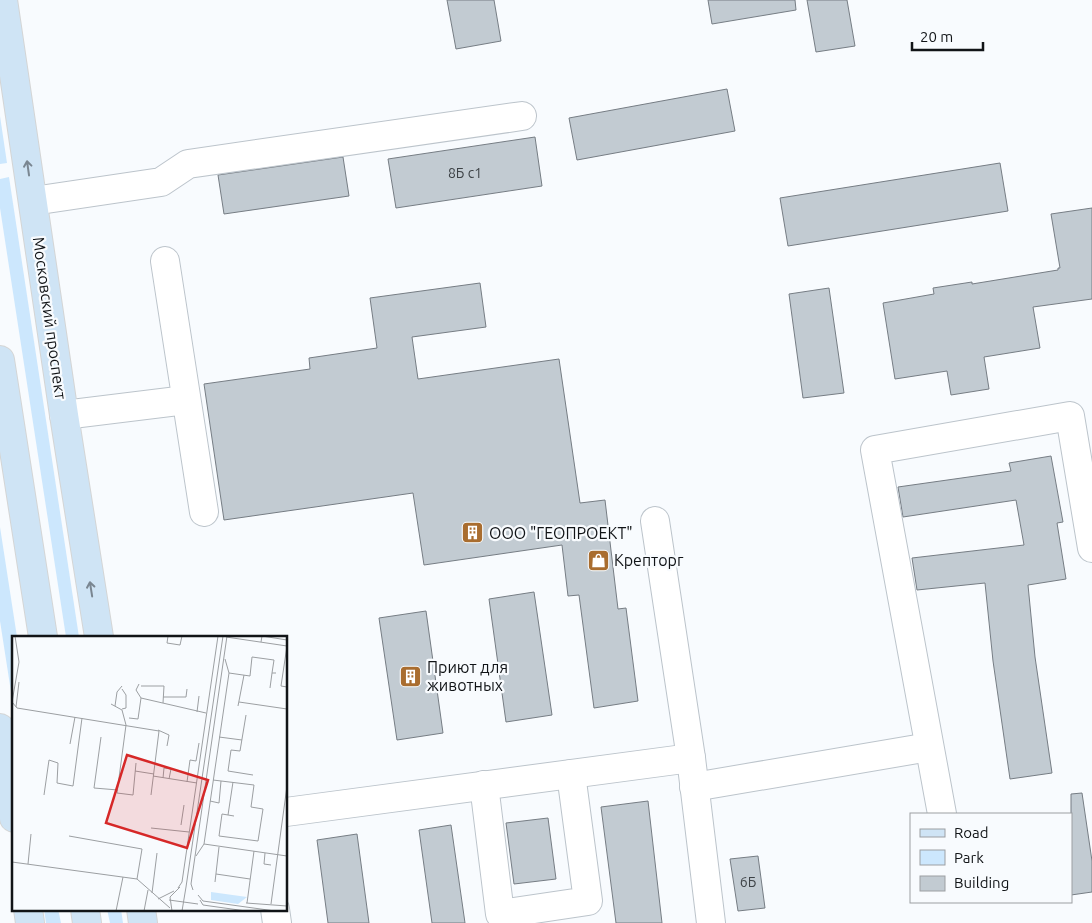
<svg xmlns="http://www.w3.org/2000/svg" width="1092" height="923" font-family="Ubuntu,sans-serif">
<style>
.green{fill:#cce7fd}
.building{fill:#c2cbd2;stroke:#767d84}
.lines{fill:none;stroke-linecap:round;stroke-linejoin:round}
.minor-casing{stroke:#bcc4cb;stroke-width:30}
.major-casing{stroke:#d4d5d5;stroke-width:30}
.minor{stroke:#fff;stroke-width:28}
.major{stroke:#cfe4f5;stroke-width:28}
.oneway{stroke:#7a8691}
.labels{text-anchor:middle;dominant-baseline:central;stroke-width:4.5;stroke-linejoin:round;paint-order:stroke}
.number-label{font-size:14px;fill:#3d4246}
.street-label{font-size:16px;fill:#111417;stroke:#f8fbfe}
.poi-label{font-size:16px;fill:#111417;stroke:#f8fbfe;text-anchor:start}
.inset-road{fill:none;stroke:#9c9fa2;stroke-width:1}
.view{fill:#d62828;fill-opacity:0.15;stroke:#d62828;stroke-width:2.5}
.inset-edge{fill:none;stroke:#111417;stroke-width:2.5}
</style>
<rect width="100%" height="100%" fill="#f8fbfe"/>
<g class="green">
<polygon points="0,116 7,163 0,164"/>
<polygon points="9,177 79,637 66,637 0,208 0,179"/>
<polygon points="0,527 17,637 14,637 14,711 0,621"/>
<polygon points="44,909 58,909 61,923 46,923"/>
<polygon points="107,909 121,909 123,923 110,923"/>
</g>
<g class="building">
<polygon points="447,0 494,0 501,41 456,49"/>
<polygon points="708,0 795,0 796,10 712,24"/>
<polygon points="807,0 847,0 855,46 816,52"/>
<polygon points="727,89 735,131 577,160 569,118"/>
<polygon points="535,137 542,186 396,208 388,159"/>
<polygon points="343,157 349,196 224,214 218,175"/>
<polygon points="1000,163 1008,211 788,246 780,198"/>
<polygon points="1092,208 1092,299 1033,307 1040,348 984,357 989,389 951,395 947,371 895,379 883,303 934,294 933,288 972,282 972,284 1058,270 1058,268 1060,268 1051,214"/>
<polygon points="480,283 486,327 412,337 418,379 559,359 580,503 605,500 618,609 626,608 638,701 594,708 579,595 568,596 562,545 424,565 413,493 224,520 204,384 310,369 309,358 377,348 370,298"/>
<polygon points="829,288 844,393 803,398 789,294"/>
<polygon points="1051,456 1063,522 1057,523 1066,579 1028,585 1035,657 1052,773 1010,779 993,661 985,583 917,590 912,558 1024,545 1016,500 903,517 898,487 1011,471 1009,463"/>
<polygon points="534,592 552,715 506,722 489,599"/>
<polygon points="426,611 443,733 397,740 379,618"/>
<polygon points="1082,793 1092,861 1092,892 1071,895 1071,794"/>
<polygon points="648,801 662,923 616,923 601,807"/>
<polygon points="548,818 556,879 514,884 506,823"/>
<polygon points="451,825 465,923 432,923 419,830"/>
<polygon points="357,834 369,923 328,923 317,840"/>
<polygon points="758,856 765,908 738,911 730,859"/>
</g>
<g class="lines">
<defs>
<g id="minor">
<polyline points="33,201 161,182 188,164 522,116"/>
<polyline points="165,261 204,512"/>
<polyline points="64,415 186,400"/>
<polyline points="655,521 691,758 711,923"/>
<polyline points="484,785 500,914 588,901 571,774"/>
<polyline points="694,787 929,747"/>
<polyline points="286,812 691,758"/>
<polyline points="942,814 875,450 1070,416 1092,548"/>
<polyline points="275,909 277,923"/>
</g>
<g id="major">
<polyline points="3,0 64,415 99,637"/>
<polyline points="0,360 43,637"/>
<polyline points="0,728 14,818"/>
<polyline points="28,909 30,923"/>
<polyline points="85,909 87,923"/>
<polyline points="141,909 143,923"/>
</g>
</defs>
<use href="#minor" class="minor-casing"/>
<use href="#major" class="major-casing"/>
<use href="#minor" class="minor"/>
<use href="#major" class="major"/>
</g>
<defs><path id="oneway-shaft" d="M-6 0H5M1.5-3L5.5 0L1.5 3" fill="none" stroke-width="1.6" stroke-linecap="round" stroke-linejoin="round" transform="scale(1.25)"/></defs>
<g class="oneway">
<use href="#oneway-shaft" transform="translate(28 168) rotate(-98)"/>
<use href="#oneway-shaft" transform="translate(91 589) rotate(-99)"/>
</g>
<defs>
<symbol id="building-square" viewBox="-11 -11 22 22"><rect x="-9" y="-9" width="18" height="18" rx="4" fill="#a96d2f" stroke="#f8fbfe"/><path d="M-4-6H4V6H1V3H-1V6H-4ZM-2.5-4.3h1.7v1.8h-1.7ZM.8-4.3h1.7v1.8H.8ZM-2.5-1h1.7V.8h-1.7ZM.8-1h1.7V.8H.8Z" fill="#fff"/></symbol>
<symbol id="shop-square" viewBox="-11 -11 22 22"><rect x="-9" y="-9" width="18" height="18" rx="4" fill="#a96d2f" stroke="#f8fbfe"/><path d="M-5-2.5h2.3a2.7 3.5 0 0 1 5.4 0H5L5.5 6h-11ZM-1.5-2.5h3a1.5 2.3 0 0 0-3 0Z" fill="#fff"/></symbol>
</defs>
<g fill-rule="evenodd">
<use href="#building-square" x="460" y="520" width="25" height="25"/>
<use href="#shop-square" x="586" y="548" width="25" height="25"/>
<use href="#building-square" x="398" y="664" width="25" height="25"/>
</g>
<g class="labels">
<g class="number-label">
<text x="465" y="173">8Б с1</text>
<text x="748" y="882">6Б</text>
</g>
<g class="street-label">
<text transform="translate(50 318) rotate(82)">Московский проспект</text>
</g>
<g class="poi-label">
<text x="489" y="533">ООО "ГЕОПРОЕКТ"</text>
<text x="614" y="560">Крепторг</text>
<text x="427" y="667">Приют для<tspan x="427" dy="18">животных</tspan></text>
</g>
</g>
<g transform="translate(12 636)">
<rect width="275" height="275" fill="#f8fbfe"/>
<path d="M199 256 235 261 226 268 199 264Z" fill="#cce7fd"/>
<path class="inset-road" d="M3 0 7 26 0 66 5 72 147 95 139 159M156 0 155 7 168 9 170 0M214 1 275 10M249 6 250 0 275 4M275 10 269 50 275 51M217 37 238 40 240 21 262 24 260 37H264M127 48 124 54 129 62M129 50H152L151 67M258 52 260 37M151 61H174L175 53M227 66 275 73M99 68 110 74 114 89 105 157 121 159 124 127M103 70 105 56 110 50M226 70 232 39M4 71 7 46M110 73 114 72V59L110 53M185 76 187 60M234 79 228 115 219 114 216 135 241 139M117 82 126 83 129 62 194 77M146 94 157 99 155 110M89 101 82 152 106 154M207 101 230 104M58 108 63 81M123 135 142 138M141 140 185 147M151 142 152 132 159 133 157 143M201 144 242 149 239 171 251 173 246 205 207 200 210 178 222 180M175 146 178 124 184 125 187 107M32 159 37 124 46 127 45 147 61 150 70 82M198 165 207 167 209 145M216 179 221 146M169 189 172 169M139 192 177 196M57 200 130 213 125 243M192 208 275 220M253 217 252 228 259 229M184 220 192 208 217 37 213 23M0 226 125 243 158 272M16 228 19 198M204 238 238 243M203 246 207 211M174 251 211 0M166 252 170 246 206 0M181 254 179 248 215 0M140 257 145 217M186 259 191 265 263 275M146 263 162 255M157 264 186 268M188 264 191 269 234 275M234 267 275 270M235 267 242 215M259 268 275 150M104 275 111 241M132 275 136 254M160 275 158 261 168 251M170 275 174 251M185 275H204"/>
<path class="view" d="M115 119 196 144 175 212 94 187Z"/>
<rect width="275" height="275" class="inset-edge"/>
</g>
<rect x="910" y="813" width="162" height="90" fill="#f8fbfe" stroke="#9c9fa2"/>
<rect x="920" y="829" width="25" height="8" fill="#cfe4f5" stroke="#9c9fa2"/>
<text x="954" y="838" font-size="15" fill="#111417">Road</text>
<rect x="920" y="850" width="25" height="15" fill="#cce7fd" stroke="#9c9fa2"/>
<text x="954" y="863" font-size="15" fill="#111417">Park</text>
<rect x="920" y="876" width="25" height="15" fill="#c2cbd2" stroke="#9c9fa2"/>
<text x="954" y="888" font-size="15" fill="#111417">Building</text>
<path d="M912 42v8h71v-8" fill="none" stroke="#111417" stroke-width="2.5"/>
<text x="920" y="42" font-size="15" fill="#111417" stroke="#f8fbfe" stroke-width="4" paint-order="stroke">20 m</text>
</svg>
